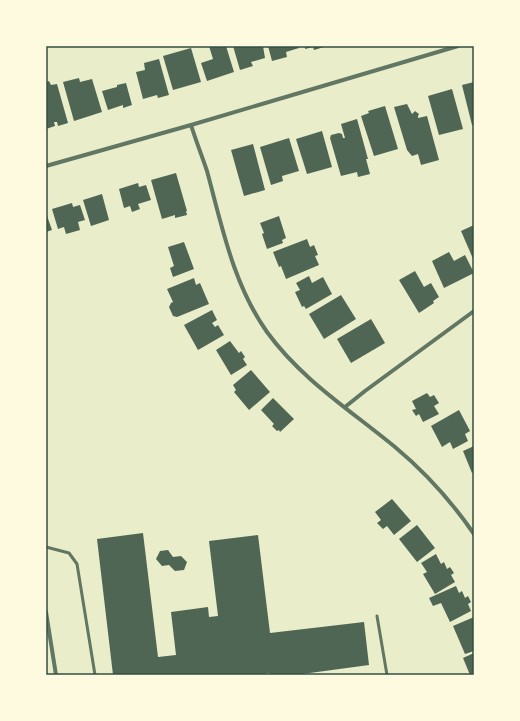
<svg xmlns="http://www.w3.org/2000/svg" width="520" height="721" font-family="'Exo 2',sans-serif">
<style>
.building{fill:#4f6655}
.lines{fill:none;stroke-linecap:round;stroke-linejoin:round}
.service{stroke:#617663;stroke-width:3}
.minor{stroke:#617663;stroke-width:4}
.neatline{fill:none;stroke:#344e41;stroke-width:1.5}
</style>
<rect width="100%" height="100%" fill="#e9edc9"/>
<g class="building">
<polygon points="209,46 226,46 234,72 207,81 201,63 213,59"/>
<polygon points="233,46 263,46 265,58 251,62 253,66 240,70"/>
<polygon points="268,46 299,46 299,48 286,52 287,57 272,61"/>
<polygon points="305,46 327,46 314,50 313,47 305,49"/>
<polygon points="191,48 201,82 173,90 163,56"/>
<polygon points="159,59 169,95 158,98 157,95 143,99 136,72 145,70 144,63"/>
<polygon points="79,78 80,82 92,79 102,112 74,121 63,82"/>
<polygon points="49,81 51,85 57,84 68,123 58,126 57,122 54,122 55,126 46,129 46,82"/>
<polygon points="474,82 474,125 472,125 462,85"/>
<polygon points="126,83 132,105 123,108 123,105 108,110 102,91 117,87 117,85"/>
<polygon points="452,89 463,129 439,135 428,96"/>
<polygon points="407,104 412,114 415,111 419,114 418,116 418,118 427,116 439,160 421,165 418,154 412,156 407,150 394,107"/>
<polygon points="385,106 398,149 374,156 361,116 369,113 368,111"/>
<polygon points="357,119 368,159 366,159 370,174 358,177 357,172 341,176 330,138 331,135 339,133 342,134 343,138 345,138 341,124"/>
<polygon points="322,131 332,167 307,174 296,139"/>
<polygon points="289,138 299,171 282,176 283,181 271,185 260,147"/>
<polygon points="253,144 265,190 244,196 231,150"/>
<polygon points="176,173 187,211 186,211 187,215 175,218 175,215 162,219 151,180"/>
<polygon points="138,183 139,187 146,185 151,200 138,204 140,209 132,212 130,206 124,208 119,189"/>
<polygon points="102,194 109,220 91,226 83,200"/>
<polygon points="72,203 73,207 80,205 85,220 78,222 80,230 66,234 64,227 58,229 52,209"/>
<polygon points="46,213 52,230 46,232"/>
<polygon points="279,216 286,238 282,240 283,243 267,249 262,234 264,233 260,223"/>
<polygon points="474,225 474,261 461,231"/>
<polygon points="307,239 310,247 314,245 318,255 315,256 319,265 286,279 281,266 279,267 273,252"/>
<polygon points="184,242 194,269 173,277 170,268 174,266 168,247"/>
<polygon points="449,252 454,261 465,255 474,273 444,288 432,261"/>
<polygon points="415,271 424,287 431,283 439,297 433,301 434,303 419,313 399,280"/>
<polygon points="309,276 312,283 323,277 332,294 306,309 304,306 302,307 295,292 300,290 296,283"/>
<polygon points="194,278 196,285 200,283 209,304 177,317 173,316 169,307 171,303 173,302 167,289"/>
<polygon points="341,295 356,319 324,339 309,314"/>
<polygon points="212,310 217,320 212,323 215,327 218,325 224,335 198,350 184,325"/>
<polygon points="371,319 385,343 351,363 337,339"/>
<polygon points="230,341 239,353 241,351 245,357 243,359 247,365 231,375 216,350"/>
<polygon points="251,370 270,392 249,410 234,392 236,390 233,385"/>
<polygon points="427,393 430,397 434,395 439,403 434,406 439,414 423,422 419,414 416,416 412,410 416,409 412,401"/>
<polygon points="273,398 294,419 280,432 279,430 277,431 272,426 274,424 261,410"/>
<polygon points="459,410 470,431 465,434 468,441 453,449 450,442 442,447 431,426"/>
<polygon points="474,446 474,472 472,473 463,451"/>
<polygon points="392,499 411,521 394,535 387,526 383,529 377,523 381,520 375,512"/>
<polygon points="417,525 435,548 417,562 399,539"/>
<polygon points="143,533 158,657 176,655 171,612 208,607 209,617 218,616 209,541 258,535 270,633 364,622 369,665 295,675 270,675 270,673 259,675 113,675 97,539"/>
<polygon points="168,550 173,557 181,556 187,562 184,570 175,571 169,565 162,566 156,559 160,551"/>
<polygon points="436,554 441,564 444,562 447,569 450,567 454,573 451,575 455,582 435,594 423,574 427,572 421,563"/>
<polygon points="456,586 459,593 462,591 465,598 468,596 471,602 468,604 471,611 450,622 441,603 433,606 429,598"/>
<polygon points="474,617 474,651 465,654 453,626"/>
<polygon points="474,653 474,675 470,675 463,658"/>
</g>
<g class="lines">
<g class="service">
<polyline points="46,547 69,553 77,564 95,675"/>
<polyline points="377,616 387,675"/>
</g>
<g class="minor">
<path d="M191 125C196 141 202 156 207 171 222 226 233 284 267 332 301 379 350 410 395 447 425 472 452 502 474 534"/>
<polyline points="46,166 191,125 458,46"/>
<polyline points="345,407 365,391 474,311"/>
<polyline points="46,612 56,675"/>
</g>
</g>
<rect width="520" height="721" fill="none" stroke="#fefae0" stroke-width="94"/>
<rect x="47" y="47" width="426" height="627" class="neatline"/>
</svg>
